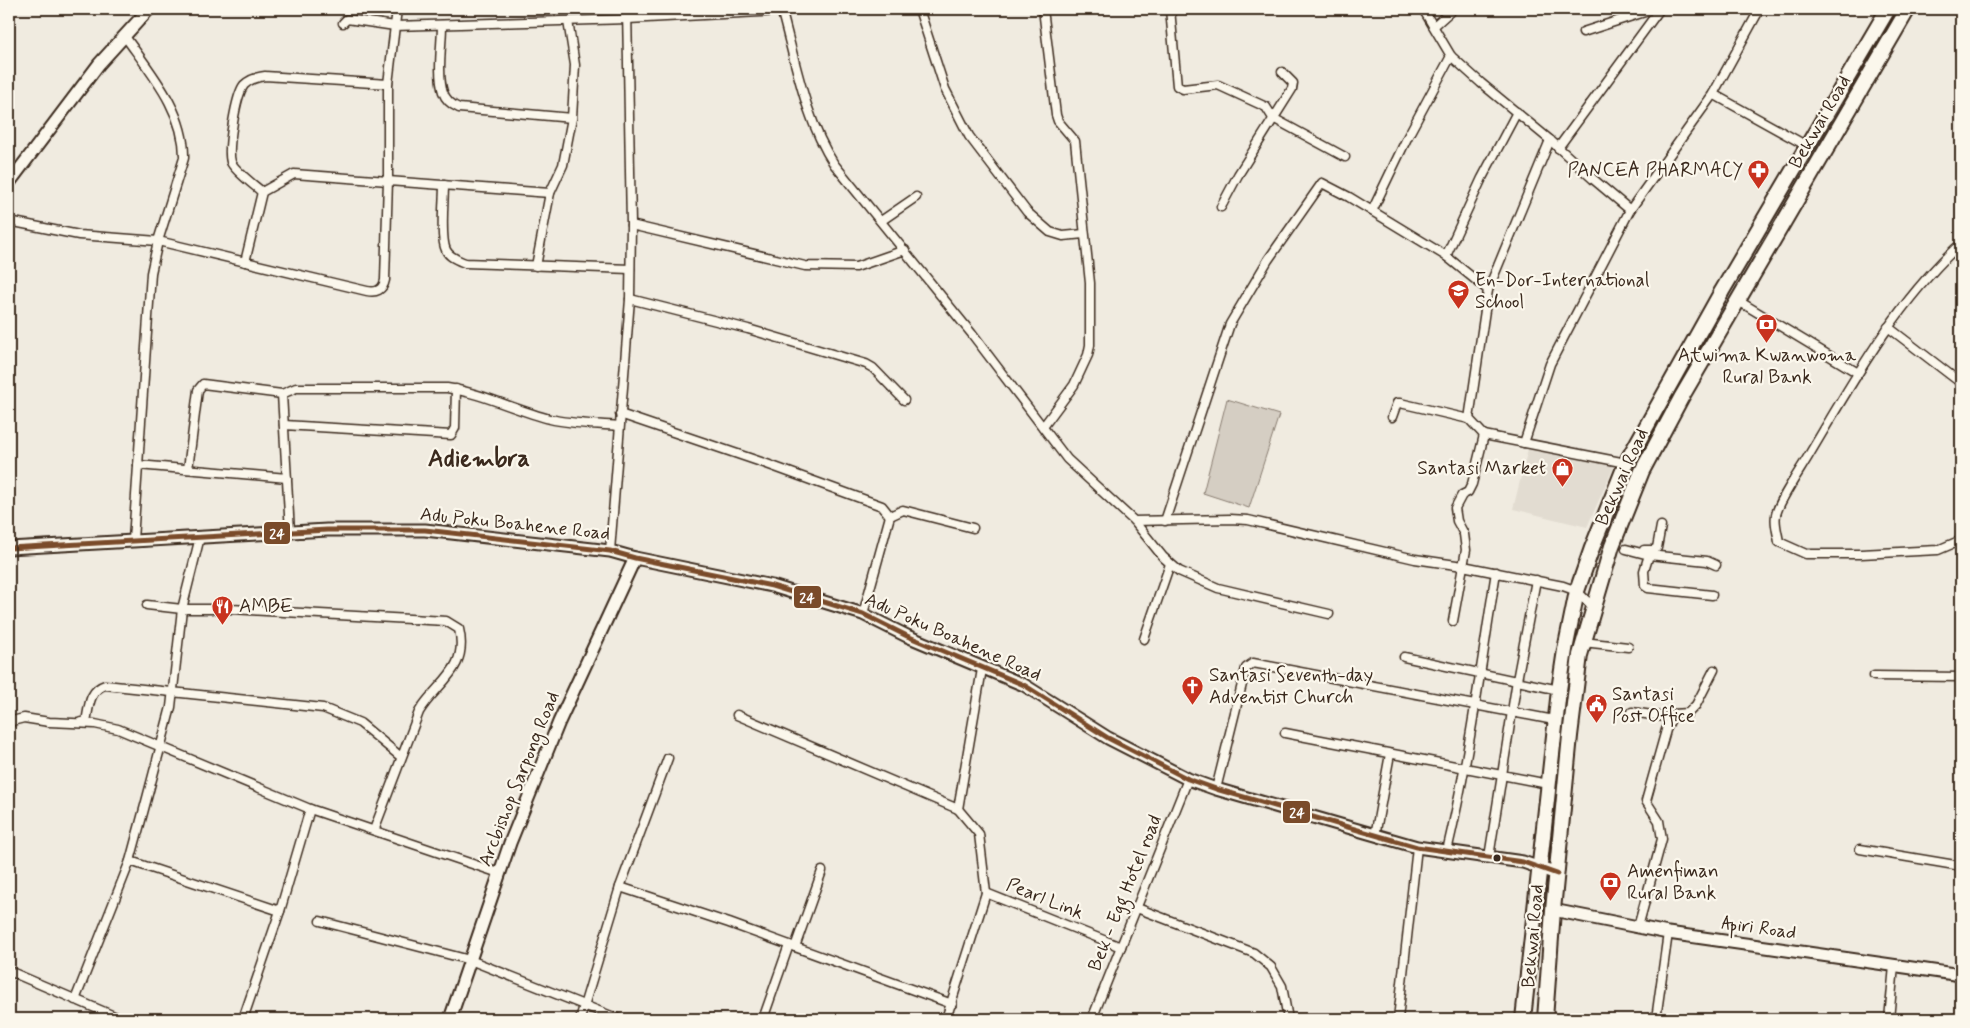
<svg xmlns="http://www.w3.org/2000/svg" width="1970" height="1028" font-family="Mynerve,sans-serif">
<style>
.built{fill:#e2dcd1}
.green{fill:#d5cec3;stroke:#887c70}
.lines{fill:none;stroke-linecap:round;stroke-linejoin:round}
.street-casing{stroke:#3b2a1e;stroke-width:11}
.secondary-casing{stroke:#3b2a1e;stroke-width:15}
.highway-casing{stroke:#3b2a1e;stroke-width:18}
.street{stroke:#fbf7ec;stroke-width:8}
.secondary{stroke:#fbf7ec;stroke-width:11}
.highway{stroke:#fbf7ec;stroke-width:14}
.bus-1-casing{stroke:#fbf7ec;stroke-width:9}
.bus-1{stroke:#7a4b2a;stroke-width:5}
.bus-dot{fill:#3b2a1e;stroke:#fbf7ec;stroke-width:2}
.labels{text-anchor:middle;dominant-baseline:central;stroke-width:4.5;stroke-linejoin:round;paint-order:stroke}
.street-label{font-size:19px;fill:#3b2a1e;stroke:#fbf7ec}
.poi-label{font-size:19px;fill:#3b2a1e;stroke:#fbf7ec;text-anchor:start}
.district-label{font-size:24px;font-weight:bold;fill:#3b2a1e;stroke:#fbf7ec}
.line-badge{stroke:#fbf7ec;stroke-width:2}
.badge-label{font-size:14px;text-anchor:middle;font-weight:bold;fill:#fff}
</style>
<rect width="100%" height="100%" fill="#f0ebe0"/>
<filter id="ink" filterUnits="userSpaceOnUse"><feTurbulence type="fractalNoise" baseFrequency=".02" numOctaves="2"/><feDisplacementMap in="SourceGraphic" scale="10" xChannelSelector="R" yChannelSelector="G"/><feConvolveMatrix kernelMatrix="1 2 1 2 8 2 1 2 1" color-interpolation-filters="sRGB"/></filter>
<g filter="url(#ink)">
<polygon class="built" points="1529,445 1615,464 1587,527 1513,509"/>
<polygon class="green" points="1227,399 1279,415 1249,508 1203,493"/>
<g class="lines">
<defs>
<g id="street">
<path d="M781 9C795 59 805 120 834 164L972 334 1067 459 1134 521 1230 519 1248 520 1415 559 1463 566 1563 586 1577 591 1593 607"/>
<polyline points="919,9 945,89 969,136 1027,212 1050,232 1063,236 1084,234"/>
<polyline points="1170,9 1177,86 1183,89 1218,85 1266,107 1273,118 1345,157"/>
<polyline points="1423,9 1451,56 1481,83 1550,140 1593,179 1630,210"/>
<polyline points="343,23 347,19 395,26 628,19 781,11"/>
<path d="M442 25C442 44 437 74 443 92 446 101 452 105 459 108L572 118"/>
<polyline points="1434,26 1453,9"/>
<polyline points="1583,32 1654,9"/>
<path d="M124 35C150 72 185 111 184 158L158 241 151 273 133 540"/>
<polyline points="1713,94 1807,146"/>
<polyline points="1558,148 1660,9"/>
<path d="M444 185C444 200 440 238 446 250 449 257 458 260 465 263L630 269"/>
<path d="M262 192C254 185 234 170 231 162 227 149 236 95 244 85 250 79 257 77 265 76L388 84"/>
<polyline points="1221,207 1238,175 1292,89 1293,83 1282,72"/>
<polyline points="1372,211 1408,136 1451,56"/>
<path d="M9 221 79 235 158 241 367 291C376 293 383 290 385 280L388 180V84L397 9"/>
<polyline points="881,221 916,197"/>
<polyline points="631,225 805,266 856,267 905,250"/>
<path d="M1961 248H1956C1894 306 1852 383 1809 455 1801 469 1778 502 1776 515 1774 523 1778 534 1779 542L1806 554H1861L1938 550 1959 541 1961 537"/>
<polyline points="1446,256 1482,178 1517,112"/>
<polyline points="245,262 262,192 294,174 550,193"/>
<polyline points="536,266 550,193 563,165 572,118 575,65 568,21"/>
<polyline points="630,299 748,329 866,364 873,368 904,400"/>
<polyline points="1737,300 1858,373"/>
<polyline points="1888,327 1961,383"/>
<polyline points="282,394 290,532"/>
<polyline points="620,414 764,463 882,506 890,516 903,510 973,528"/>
<polyline points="1392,417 1397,403 1400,403 1469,419 1484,435"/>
<polyline points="1469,419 1488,290 1550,140"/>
<polyline points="284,425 451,435 455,428 456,389"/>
<polyline points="1043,427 1074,385 1088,355 1090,345 1090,283 1075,141 1058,121 1056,115 1043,9"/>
<polyline points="1484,435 1626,463"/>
<polyline points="1524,443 1550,364 1630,210 1713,94 1757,14 1756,9"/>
<polyline points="138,465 287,478"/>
<path d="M188 469 198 390 203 384 282 394 296 388H447C482 393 515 410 550 419 572 424 596 424 618 426"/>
<polyline points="1134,521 1163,557 1179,571 1218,588 1329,614"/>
<polyline points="1165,521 1230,324 1268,260 1322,183 1349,197 1446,256 1488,290"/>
<polyline points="1626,549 1649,555 1707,561 1716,565"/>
<polyline points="1644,550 1653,550 1657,548 1661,526"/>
<polyline points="610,551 630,299 631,225 627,9"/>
<polyline points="1649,555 1644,571 1645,586 1648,588 1712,595"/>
<path d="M147 605 182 609H231L446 621 459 629C469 670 437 682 419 712L374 830"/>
<polyline points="863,614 890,516"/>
<polyline points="1453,621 1466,550 1464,534 1457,521 1455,508 1462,495 1468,492 1472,484 1484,435"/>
<polyline points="1144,639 1170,564"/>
<polyline points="1583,642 1628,647"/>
<polyline points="1404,657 1559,690"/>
<polyline points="1874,676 1961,677"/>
<polyline points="1632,712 1672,718"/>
<polyline points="737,715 958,809"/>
<path d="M81 722H86C89 707 89 690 105 685L323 708 360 723 401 757"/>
<polyline points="9,725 12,721 24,718 49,722 95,724 118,729 310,809 499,873"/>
<polyline points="1285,733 1548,784"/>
<polyline points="1216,789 1246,668 1253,663 1554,720"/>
<polyline points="1375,836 1390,754"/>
<polyline points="1860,849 1961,866"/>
<path d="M1447 851C1469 759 1481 665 1496 572"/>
<polyline points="1489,857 1517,680 1536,580"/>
<polyline points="130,861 280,911"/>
<polyline points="620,887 729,923 952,1004"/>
<polyline points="986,893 1121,947"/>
<polyline points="1137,908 1254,953 1271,967 1282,986 1288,1019"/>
<polyline points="320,921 470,960 619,1019"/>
<polyline points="1638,927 1662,839 1659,821 1646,801 1666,730 1673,714 1688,713 1696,705 1714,670"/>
<polyline points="795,947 822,871"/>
<polyline points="9,971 121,1019"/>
<polyline points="75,1000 130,861 147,798 171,707 182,609 200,537"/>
<polyline points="243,1019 280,911 310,809"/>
<polyline points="580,1019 620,887 668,758"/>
<polyline points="763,1019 789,945"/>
<polyline points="946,1019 986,893 979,834 958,809 982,669"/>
<polyline points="1092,1019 1188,779"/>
<polyline points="1398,1019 1417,847"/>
<polyline points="1656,1019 1668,933"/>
<polyline points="1889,1019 1894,966"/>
</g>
<g id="secondary">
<polyline points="9,183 99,64 149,9"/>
<polyline points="9,548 327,530 425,530 610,551 635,558 772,586 863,614 907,636 1024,685 1108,738 1188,779 1216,789 1417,847 1523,862 1557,874"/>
<polyline points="1553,910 1668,933 1961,975"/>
<polyline points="450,1019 510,843 559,722 635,558"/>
</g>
<g id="highway">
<polyline points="1523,1019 1559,690 1565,650 1577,591 1592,548 1626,463 1722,291 1888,9"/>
<polyline points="1545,1019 1553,910 1570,736 1580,655 1612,546 1642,471 1681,398 1908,9"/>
</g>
</defs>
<use href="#street" class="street-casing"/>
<use href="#secondary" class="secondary-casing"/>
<use href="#highway" class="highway-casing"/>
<use href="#street" class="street"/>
<use href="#secondary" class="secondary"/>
<use href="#highway" class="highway"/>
<defs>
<polyline id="bus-1" points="9,548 327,530 425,530 610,551 635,558 772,586 863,614 907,636 1024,685 1108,738 1188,779 1216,789 1417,847 1523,862 1557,874"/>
</defs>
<use href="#bus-1" class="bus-1-casing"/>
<use href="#bus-1" class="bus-1"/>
</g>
</g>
<defs>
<symbol id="pharmacy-pin" viewBox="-11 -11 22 30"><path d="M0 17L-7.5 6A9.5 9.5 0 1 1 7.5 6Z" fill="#c8321e" stroke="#fbf7ec"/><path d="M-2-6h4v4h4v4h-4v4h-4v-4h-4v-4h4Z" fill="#fff"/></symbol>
<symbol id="school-pin" viewBox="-11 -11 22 30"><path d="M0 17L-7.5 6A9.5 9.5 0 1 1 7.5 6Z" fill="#c8321e" stroke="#fbf7ec"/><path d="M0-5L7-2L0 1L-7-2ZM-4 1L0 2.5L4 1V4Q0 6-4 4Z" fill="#fff"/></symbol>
<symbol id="bank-pin" viewBox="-11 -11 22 30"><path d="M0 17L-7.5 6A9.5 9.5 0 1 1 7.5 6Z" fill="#c8321e" stroke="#fbf7ec"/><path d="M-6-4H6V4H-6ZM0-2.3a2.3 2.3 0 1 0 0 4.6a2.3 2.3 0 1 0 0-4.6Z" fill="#fff"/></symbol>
<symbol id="shop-pin" viewBox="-11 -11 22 30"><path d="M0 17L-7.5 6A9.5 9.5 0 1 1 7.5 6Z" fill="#c8321e" stroke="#fbf7ec"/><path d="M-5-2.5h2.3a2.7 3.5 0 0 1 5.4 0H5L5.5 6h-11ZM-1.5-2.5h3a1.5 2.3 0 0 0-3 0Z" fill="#fff"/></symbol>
<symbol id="restaurant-pin" viewBox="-11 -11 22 30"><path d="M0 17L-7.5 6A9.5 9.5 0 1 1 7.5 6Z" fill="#c8321e" stroke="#fbf7ec"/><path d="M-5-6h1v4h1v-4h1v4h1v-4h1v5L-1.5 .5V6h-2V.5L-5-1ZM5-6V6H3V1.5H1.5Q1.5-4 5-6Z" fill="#fff"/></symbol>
<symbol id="church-pin" viewBox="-11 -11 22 30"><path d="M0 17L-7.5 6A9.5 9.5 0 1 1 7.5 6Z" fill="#c8321e" stroke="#fbf7ec"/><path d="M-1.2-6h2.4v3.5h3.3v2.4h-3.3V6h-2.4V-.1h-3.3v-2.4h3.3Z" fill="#fff"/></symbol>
<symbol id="civic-pin" viewBox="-11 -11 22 30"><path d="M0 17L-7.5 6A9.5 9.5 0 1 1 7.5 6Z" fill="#c8321e" stroke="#fbf7ec"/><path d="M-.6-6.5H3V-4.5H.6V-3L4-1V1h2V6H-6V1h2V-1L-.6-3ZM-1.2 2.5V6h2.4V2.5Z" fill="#fff"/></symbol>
</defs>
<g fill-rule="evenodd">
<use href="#pharmacy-pin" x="1746" y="158" width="25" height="34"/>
<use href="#school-pin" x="1446" y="278" width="25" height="34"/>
<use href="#bank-pin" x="1754" y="312" width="25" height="34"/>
<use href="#shop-pin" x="1550" y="456" width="25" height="34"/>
<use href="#restaurant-pin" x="210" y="594" width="25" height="34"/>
<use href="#church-pin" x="1180" y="674" width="25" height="34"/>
<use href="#civic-pin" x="1584" y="692" width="25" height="34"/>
<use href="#bank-pin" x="1598" y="870" width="25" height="34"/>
</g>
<circle class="bus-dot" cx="1497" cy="858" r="4.5"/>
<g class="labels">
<g class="street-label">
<text transform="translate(1820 122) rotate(-60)">Bekwai Road</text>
<text transform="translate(1622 477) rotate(-66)">Bekwai Road</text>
<text transform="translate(515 524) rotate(6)">Adu Poku Boahene Road</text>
<text transform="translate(953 637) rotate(24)">Adu Poku Boahene Road</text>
<text transform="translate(519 779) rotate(-68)">Arcbishop Sarpong Road</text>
<text transform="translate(1125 893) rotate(-68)">Bek - Egg Hotel road</text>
<text transform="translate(1045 899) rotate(22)">Pearl Link</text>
<text transform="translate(1759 928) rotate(8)">Apiri Road</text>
<text transform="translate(1533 936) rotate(-85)">Bekwai Road</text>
</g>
<g class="poi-label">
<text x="1743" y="170" text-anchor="end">PANCEA PHARMACY</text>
<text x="1475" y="280">En-Dor-International<tspan x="1475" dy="22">School</tspan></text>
<text x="1767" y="355" text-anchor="middle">Atwima Kwanwoma<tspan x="1767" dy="22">Rural Bank</tspan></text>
<text x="1546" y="468" text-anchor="end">Santasi Market</text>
<text x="239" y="606">AMBE</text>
<text x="1209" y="675">Santasi Seventh-day<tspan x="1209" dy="22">Adventist Church</tspan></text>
<text x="1612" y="694">Santasi<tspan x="1612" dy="22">Post Office</tspan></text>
<text x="1627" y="871">Amenfiman<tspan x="1627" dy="22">Rural Bank</tspan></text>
</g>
<g class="district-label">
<text x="479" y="459">Adiembra</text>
</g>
</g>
<g class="line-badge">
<rect x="263" y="521" width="28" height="24" rx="5" fill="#7a4b2a"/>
<rect x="793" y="585" width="29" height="24" rx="5" fill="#7a4b2a"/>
<rect x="1282" y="800" width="29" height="24" rx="5" fill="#7a4b2a"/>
</g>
<g class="badge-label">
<text x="277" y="538">24</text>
<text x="807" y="602">24</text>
<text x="1297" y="817">24</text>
</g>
<rect width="1970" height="1028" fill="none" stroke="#fbf7ec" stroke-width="30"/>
<rect x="15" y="15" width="1940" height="998" fill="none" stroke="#3b2a1e" stroke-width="2" filter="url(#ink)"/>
</svg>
